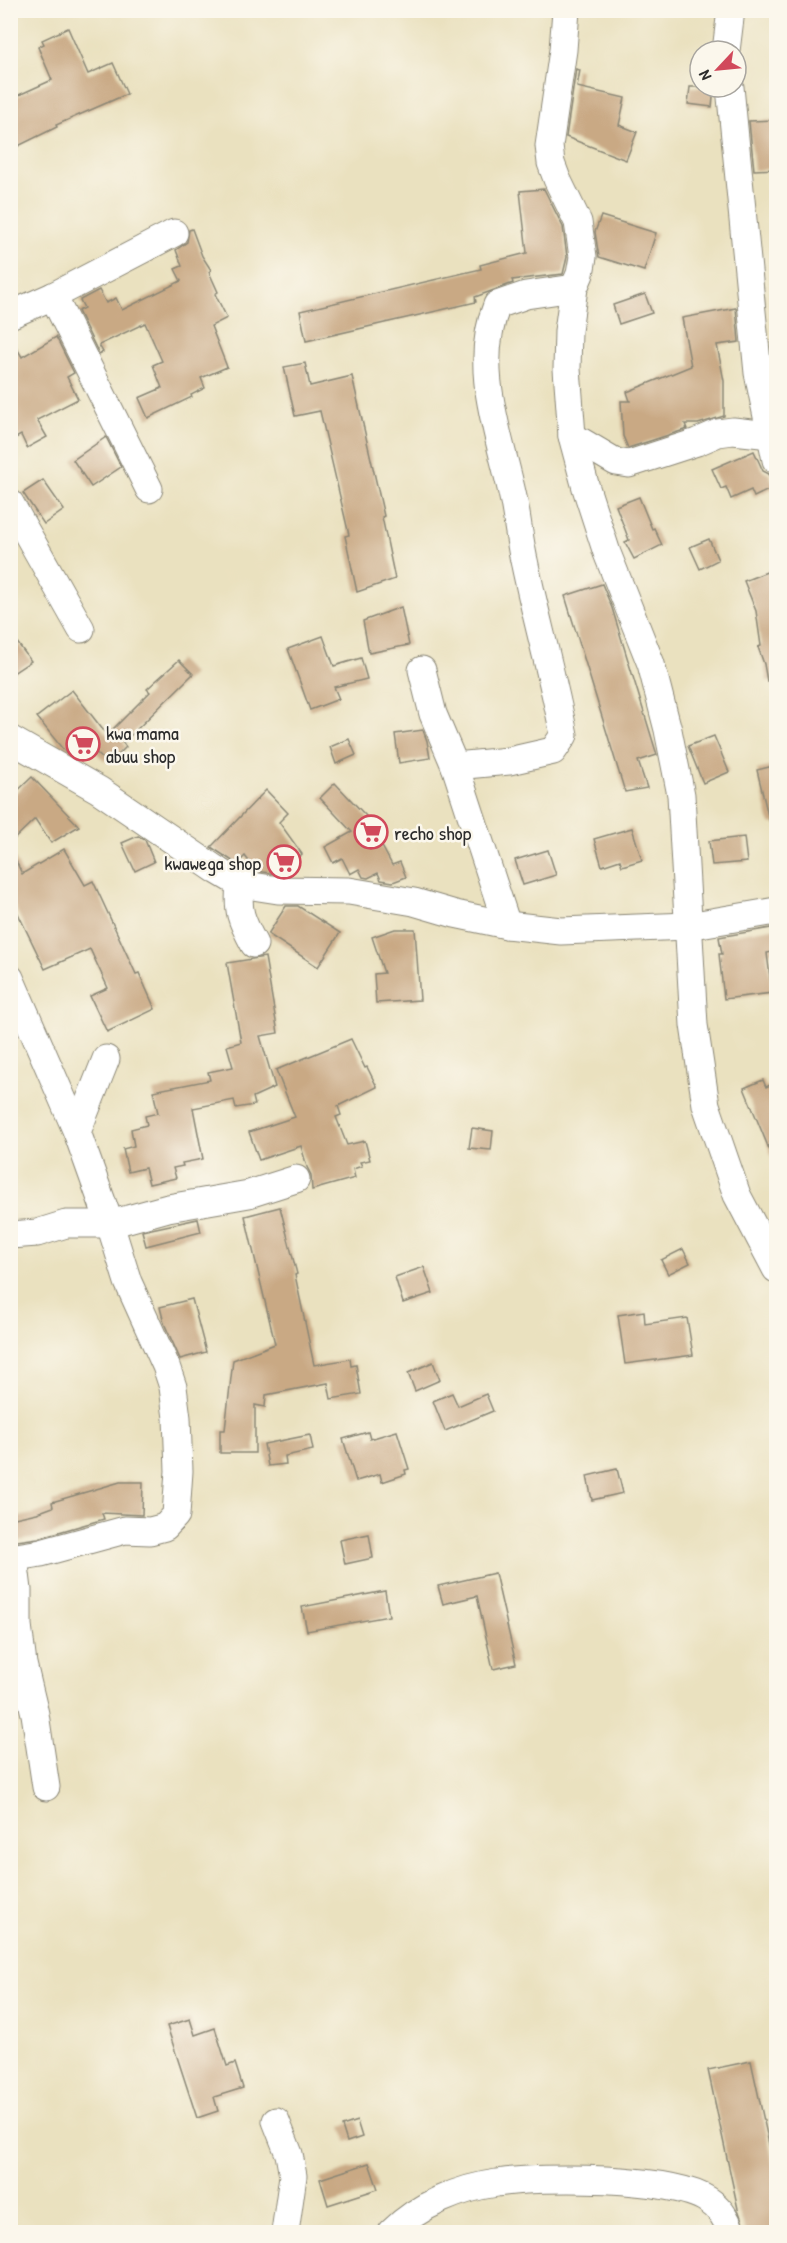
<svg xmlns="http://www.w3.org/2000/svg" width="787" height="2243" font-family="'Patrick Hand',sans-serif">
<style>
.building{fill:#c9a984}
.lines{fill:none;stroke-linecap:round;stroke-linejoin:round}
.minor-casing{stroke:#8a8675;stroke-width:29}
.minor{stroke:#fff;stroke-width:27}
.labels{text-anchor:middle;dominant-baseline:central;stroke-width:5;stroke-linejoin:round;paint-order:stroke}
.poi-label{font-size:20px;fill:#2b2b2b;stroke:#fbf7ec;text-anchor:start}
</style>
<rect width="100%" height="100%" fill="#fbf7ec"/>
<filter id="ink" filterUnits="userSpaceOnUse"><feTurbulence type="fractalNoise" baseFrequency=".0167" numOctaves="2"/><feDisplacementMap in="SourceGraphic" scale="12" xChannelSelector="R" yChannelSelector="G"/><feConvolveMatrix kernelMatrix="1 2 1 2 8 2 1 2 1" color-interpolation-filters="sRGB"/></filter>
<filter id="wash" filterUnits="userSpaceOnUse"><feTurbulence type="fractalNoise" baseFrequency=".008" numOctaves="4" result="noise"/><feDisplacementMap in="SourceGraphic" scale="24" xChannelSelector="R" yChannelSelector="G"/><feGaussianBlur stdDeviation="1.35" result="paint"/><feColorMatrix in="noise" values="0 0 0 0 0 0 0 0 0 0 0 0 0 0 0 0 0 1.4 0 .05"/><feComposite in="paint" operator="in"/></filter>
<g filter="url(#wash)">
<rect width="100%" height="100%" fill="#eae1bf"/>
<g id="blocks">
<g class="building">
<polygon points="68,28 88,74 113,63 127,94 56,125 57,127 10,150 10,99 52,80 38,47 44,44 42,40"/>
<polygon points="576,69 580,70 577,87 625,98 619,125 637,132 626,160 566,137"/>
<polygon points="690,87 714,87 712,107 688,104"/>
<polygon points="777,120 777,169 754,170 749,121"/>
<polygon points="544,189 563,227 567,257 563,274 512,280 513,283 475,297 476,302 306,341 300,311 481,269 480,265 527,253 520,191"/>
<polygon points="601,216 656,233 644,271 599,257 595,232"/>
<polygon points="192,229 202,256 211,270 209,272 218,292 215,294 227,318 211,326 227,367 201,378 205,388 191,395 192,397 148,418 139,398 162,388 153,365 162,361 145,323 99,345 103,352 99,354 78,311 84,308 80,300 99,290 106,303 116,298 122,310 181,281 175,269 182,266 176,250 187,242 189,230"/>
<polygon points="645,294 652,313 619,324 613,305"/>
<polygon points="736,308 739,342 717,345 724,381 724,416 698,424 685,424 687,429 628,448 623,436 621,401 630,401 627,392 691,366 682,318"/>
<polygon points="10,337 22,357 56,337 74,373 67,377 78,399 37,420 47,437 27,448 21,435 10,441"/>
<polygon points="305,363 310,386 352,376 384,516 382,517 395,579 357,592 345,536 349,535 320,411 295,416 284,367"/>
<polygon points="106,437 121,467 91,487 73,460"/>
<polygon points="754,451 763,471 769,474 775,487 754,497 751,490 731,499 726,487 721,489 712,469"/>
<polygon points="43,480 64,510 44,524 23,493"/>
<polygon points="639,497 652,529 654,528 662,545 634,559 625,542 629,540 616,506"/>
<polygon points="709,539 718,560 700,569 690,547"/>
<polygon points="777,568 777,692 776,692 771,680 767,681 764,664 758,647 761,646 756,611 744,581"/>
<polygon points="602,584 612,608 657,755 638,761 647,788 625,792 565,596"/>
<polygon points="401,607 409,645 369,653 363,621"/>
<polygon points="10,633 31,661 10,675"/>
<polygon points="323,636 334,666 361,658 367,679 334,687 339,699 310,710 288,649"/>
<polygon points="179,660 193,674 123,743 126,747 115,758 111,755 105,761 85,742 69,754 65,752 37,717 72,690 107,735 150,692 147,689"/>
<polygon points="423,730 427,741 430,758 399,763 395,734"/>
<polygon points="714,736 729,772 703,783 688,746"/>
<polygon points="349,739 356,755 336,764 330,747"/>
<polygon points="777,765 777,823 770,824 757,770"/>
<polygon points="32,777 79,826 51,843 35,819 10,843 10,798"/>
<polygon points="335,783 366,816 392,865 400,862 406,877 393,882 381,880 378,873 368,878 363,877 359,869 350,874 342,858 333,863 325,847 352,832 320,798"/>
<polygon points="266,790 288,813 279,822 302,854 277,874 256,871 245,856 237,864 211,847"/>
<polygon points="632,828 642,860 622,866 620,860 602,866 594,839"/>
<polygon points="138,836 145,840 154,862 135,871 122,843"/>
<polygon points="744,837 747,862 712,865 709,841"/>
<polygon points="10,848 22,874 64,849 85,885 93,881 136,974 139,973 155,1009 107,1032 90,996 108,988 90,949 45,969 10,897"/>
<polygon points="548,850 556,875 523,885 515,860"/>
<polygon points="286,906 298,906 340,933 318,967 268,934"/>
<polygon points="777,927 777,951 767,953 772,993 724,999 719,954 722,954 719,937"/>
<polygon points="395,929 415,929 420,1000 376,1003 374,974 384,973 372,937"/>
<polygon points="265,957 278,1033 260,1036 275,1087 253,1097 255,1105 236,1108 234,1100 193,1108 203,1159 182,1163 183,1166 173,1168 176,1178 149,1184 145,1168 128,1172 123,1149 134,1146 131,1129 147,1125 145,1116 158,1113 153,1091 210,1080 208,1072 233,1067 227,1046 241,1042 227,963"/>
<polygon points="351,1039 365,1068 367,1067 377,1087 338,1106 341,1115 336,1117 347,1145 365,1141 370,1160 360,1162 362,1166 353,1169 355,1178 312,1190 311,1175 307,1167 301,1146 259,1160 249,1132 295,1117 276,1070"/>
<polygon points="763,1080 766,1087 777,1082 776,1166 744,1088"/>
<polygon points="472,1128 493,1131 491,1150 469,1148"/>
<polygon points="280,1207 297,1274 295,1275 314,1365 350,1359 351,1366 356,1365 361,1394 331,1399 328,1383 266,1395 265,1407 255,1405 255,1453 220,1453 220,1430 225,1430 233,1360 275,1344 245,1216"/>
<polygon points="198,1219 201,1232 146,1246 142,1231"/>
<polygon points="683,1249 690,1263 668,1274 661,1260"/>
<polygon points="424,1267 433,1293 403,1303 395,1277"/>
<polygon points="192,1299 206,1352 180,1359 164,1323 160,1307"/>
<polygon points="644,1311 645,1324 687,1318 693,1355 625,1364 618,1315"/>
<polygon points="433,1362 440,1380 415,1391 408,1373"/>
<polygon points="452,1393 458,1406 486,1394 493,1411 445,1431 433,1401"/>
<polygon points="397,1431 409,1469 405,1470 406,1474 382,1482 380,1474 356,1481 343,1439 368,1432 370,1439"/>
<polygon points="310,1435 313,1450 285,1456 286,1464 268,1466 264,1444"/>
<polygon points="617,1469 623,1493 592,1500 587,1476"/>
<polygon points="120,1482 143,1482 142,1515 102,1513 104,1519 38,1538 10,1542 10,1519 37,1513 53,1507 52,1502"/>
<polygon points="369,1534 373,1558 345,1564 340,1540"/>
<polygon points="495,1573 516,1664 493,1669 477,1596 443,1604 438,1586"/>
<polygon points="385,1591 389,1616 307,1631 302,1607"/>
<polygon points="190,2019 195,2035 215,2028 227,2066 235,2063 243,2088 214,2097 218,2111 197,2118 167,2026"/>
<polygon points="751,2061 777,2181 777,2232 746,2232 738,2209 708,2070"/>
<polygon points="357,2121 362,2137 347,2142 342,2126"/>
<polygon points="369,2163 378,2189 328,2205 320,2179"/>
</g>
</g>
</g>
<g filter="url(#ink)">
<use href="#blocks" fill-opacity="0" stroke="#8a8675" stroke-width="1.5"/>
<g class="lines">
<defs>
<g id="minor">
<polyline points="566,10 563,50 549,146 551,163 557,179 578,222 583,257 580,274 574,288 568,331 567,369 572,436 586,488 607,553 651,664 668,730 681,795 694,1025 706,1105 737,1195 776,1269"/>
<polyline points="726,51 731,10"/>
<polyline points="730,87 758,373 776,460"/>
<polyline points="53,296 149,489"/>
<polyline points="10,315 53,296 174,233"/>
<polyline points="572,436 616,462 629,464 697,442 718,433 733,431 771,435"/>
<polyline points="10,503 81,629"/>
<polyline points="422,670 433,714 455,766 507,925"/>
<polyline points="10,739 99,790 218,871 240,884 278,890 349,891 414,902 455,914 507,925 561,931 688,926 776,911"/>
<path d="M455 766 509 761 553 751 564 735C553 678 537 622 525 565 520 544 518 523 514 502 501 437 471 370 497 305L526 295 574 288"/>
<path d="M240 884C237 911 241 920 254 944"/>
<polyline points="10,978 77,1132"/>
<polyline points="10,1235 37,1233 66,1224 110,1224 168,1208 249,1194 296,1179"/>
<polyline points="14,1557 18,1590 18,1625 23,1664 35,1714 46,1787"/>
<polyline points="10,1558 41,1553 125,1530 150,1531 165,1527 176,1515 179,1471 177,1418 173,1387 166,1366 128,1282 110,1224 77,1132 106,1059"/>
<polyline points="276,2121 289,2154 293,2176 285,2232"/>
<path d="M392 2232C419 2205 460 2188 497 2183 541 2176 673 2176 708 2200 720 2208 727 2219 731 2232"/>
</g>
</defs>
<use href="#minor" class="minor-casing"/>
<use href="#minor" class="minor"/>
</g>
</g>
<defs>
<symbol id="supermarket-ring" viewBox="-11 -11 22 22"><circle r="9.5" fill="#fbf7ec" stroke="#d1495b" stroke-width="1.5"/><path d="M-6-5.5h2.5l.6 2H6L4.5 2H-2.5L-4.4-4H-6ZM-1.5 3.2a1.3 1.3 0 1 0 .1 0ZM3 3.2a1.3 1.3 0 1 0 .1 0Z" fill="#d1495b"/></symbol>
</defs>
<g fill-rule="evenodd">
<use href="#supermarket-ring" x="64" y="725" width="38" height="38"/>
<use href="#supermarket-ring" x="352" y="813" width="38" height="38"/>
<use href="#supermarket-ring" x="265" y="843" width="38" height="38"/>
</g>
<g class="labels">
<g class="poi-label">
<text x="106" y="732">kwa mama<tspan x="106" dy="23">abuu shop</tspan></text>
<text x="394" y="832">recho shop</text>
<text x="261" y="862" text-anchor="end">kwawega shop</text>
</g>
</g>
<rect width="787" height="2243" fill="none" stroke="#fbf7ec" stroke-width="36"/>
<g transform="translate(718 69) rotate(244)"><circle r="28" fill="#fbf7ec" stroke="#a8a59f" stroke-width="1.5"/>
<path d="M0-4.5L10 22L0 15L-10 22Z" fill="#d1495b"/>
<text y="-9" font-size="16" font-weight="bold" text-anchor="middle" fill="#2b2b2b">N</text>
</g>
</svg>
